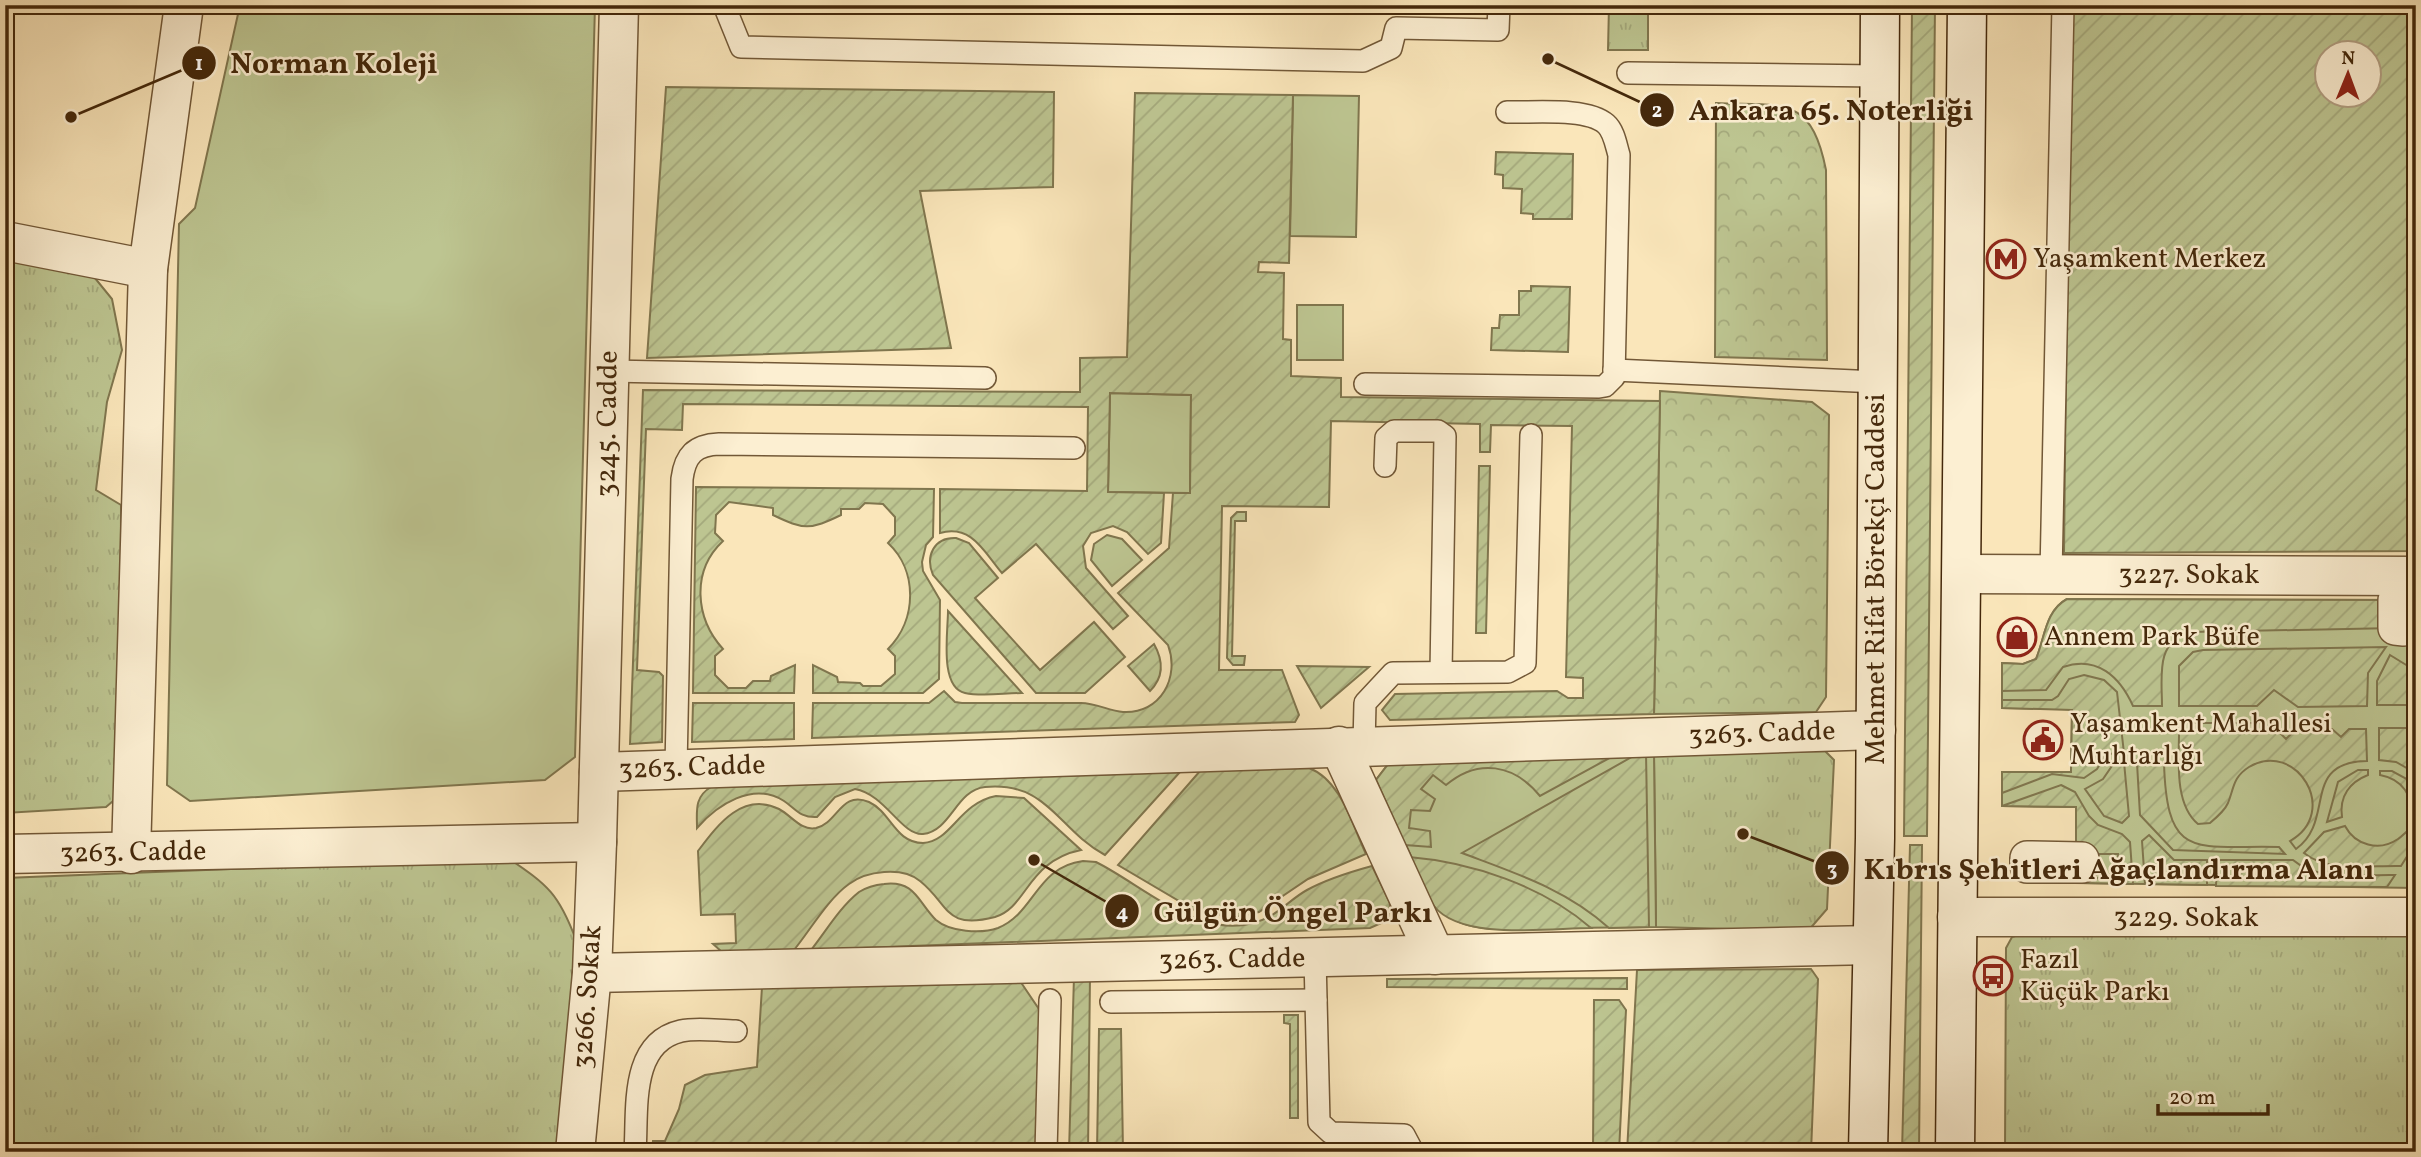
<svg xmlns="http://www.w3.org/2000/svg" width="2421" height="1157" font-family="Vollkorn,serif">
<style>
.grass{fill:url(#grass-tufts);stroke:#80764e;stroke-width:2}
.forest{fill:url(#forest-crowns);stroke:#80764e;stroke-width:2}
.park{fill:#bdc591;stroke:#80764e;stroke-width:2}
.garden{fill:url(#garden-furrows);stroke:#80764e;stroke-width:2;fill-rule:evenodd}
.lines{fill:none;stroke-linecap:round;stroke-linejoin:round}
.service-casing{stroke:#725837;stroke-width:24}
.pedestrian-casing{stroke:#725837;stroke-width:36}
.minor-casing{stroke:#725837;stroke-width:41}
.secondary-casing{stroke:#44280b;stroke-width:41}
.service{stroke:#fcefd2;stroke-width:21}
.pedestrian{stroke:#fcefd2;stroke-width:33}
.minor{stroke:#fcefd2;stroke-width:38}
.secondary{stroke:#fcefd2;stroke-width:38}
.labels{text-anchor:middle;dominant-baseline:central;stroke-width:5;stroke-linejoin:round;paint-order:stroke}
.poi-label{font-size:28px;fill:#44280b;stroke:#fcefd2;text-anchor:start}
.street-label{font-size:28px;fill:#44280b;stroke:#fcefd2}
.leader{fill:none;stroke:#44280b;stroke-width:2.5}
.callout-dot{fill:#44280b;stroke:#fcefd2;stroke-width:2.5}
.mark-label{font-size:21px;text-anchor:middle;font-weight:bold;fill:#fff}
.callout-label{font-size:30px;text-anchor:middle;font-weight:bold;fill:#44280b;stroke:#fcefd2;stroke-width:5;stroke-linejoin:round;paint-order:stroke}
</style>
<defs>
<pattern id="grass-tufts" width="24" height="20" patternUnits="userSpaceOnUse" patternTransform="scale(1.75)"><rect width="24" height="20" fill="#bdc591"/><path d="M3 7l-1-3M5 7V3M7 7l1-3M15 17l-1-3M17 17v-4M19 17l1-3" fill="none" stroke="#a4a97c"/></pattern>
<pattern id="forest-crowns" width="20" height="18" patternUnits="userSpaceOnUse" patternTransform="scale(1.75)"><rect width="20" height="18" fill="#bdc591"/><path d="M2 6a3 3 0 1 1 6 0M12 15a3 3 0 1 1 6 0" fill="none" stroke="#a4a97c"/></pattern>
<pattern id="garden-furrows" width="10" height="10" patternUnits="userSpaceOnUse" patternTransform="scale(1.75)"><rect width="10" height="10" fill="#bdc591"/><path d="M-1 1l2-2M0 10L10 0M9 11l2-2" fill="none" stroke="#a4a97c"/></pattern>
</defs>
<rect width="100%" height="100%" fill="#fae6ba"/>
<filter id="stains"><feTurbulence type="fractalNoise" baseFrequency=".00286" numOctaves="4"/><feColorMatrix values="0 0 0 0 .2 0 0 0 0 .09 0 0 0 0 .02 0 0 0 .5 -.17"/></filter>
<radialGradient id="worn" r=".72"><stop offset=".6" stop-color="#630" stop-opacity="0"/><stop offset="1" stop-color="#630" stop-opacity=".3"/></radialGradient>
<g class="grass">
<polygon points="1609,5 1648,5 1648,50 1608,50"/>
<polygon points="5,251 86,267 112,299 122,350 107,402 96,490 121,505 120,795 106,807 5,813"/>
<polygon points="1825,751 1834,760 1827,909 1808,931 1656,927 1654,754"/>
<path d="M508 858C548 885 559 894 576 940L560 1152H5V878Z"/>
<polygon points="2416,930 2416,1152 2005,1152 2006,948 2012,937 2026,933"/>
</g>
<g class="forest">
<path d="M1716 103C1782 106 1811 94 1826 170L1827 360 1715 357Z"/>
<polygon points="1660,391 1812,402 1829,415 1826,697 1816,712 1654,714"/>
</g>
<g class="park">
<polygon points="240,5 595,5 575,757 545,780 190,801 167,785 179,224 195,208"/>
<polygon points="1293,95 1359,96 1356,237 1290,236"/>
<rect x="1297" y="305" width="46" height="55"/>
<polygon points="1110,393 1191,395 1190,493 1108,492"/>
<polygon points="1107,535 1122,539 1142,560 1112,586 1091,560 1094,544"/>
<path d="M2067 599 2416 600V888L2076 883V807L2002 806V772H2071L2072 709 2002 708V663L2023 664 2036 659C2045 638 2045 611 2067 599Z"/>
<path d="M1654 754 1656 927 1490 929C1466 927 1452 921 1434 906L1376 780 1389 763Z"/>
</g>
<g class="garden">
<polygon points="1912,5 1935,5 1927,836 1904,836"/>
<path d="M2070 5H2416V551L2064 553ZM2326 52H2368V94H2326Z"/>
<polygon points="666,87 1054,92 1053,187 920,191 951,348 647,358"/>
<path d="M1135 93 1293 95 1289 263 1259 262 1258 272 1284 273 1283 339 1291 340V376L1341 378V397L1660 401 1654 714 1390 720 1382 710 1395 694 1557 691 1568 698H1583V678L1566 677 1572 426 1491 425 1490 452H1480V424L1331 421 1329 507 1222 506 1219 670H1282L1299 715 1295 722 812 738 813 703H929L944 691 955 702 962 703C1002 703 1041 703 1081 703 1096 703 1109 711 1123 712 1161 714 1180 677 1168 645L1118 593 1169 548 1173 493H1190L1191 395 1110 393 1108 492 1164 493 1161 543 1148 554 1127 532 1113 526 1091 533 1083 546 1086 568 1128 616 1113 629 1036 544 1002 573C984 552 972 524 940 533V489L1087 491 1088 407 683 404 682 430 646 429 637 670 659 672 663 676 662 742 630 744 643 390 1080 392V358L1127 357Z"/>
<polygon points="1496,152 1573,154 1572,219 1533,219 1533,214 1521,213 1522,189 1503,188 1503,175 1495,174"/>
<polygon points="1531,286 1570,287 1568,352 1491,350 1492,328 1499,328 1500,315 1519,315 1519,291 1531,291"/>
<polygon points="1479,466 1490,466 1486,633 1476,633"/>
<path d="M696 487 934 489 933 537 926 545 922 562 923 571 940 600 939 679 923 693H813V665L837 677 838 682 860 683 863 686H881L895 674V656L888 649C917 620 918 571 888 543L895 535V517L883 504 865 503 859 509H841V515C810 530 804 530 773 515V508L729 502 716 515 715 533 723 541C691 571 695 618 723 649L715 656V675L728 688H746L753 681H770L771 676 795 665 794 693H693Z"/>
<polygon points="1237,512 1246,512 1246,521 1235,521 1232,656 1245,656 1244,665 1233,665 1227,658 1231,518"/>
<path d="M956 538 969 543 998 578 975 598 1040 670 1094 622 1125 657 1085 693H1036L933 575C925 556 934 537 956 538Z"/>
<path d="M2067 599 2395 600V628L2190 632C2155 642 2162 676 2162 706H2133C2120 677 2097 655 2063 667L2046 690 2002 691V663L2023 664 2036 659C2045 638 2045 611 2067 599Z"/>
<path d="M948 611 1022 693C1004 693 982 697 965 693 939 687 948 632 948 611Z"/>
<path d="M1154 644C1163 660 1164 677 1150 691L1128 666Z"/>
<polygon points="2386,647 2368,673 2367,706 2298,707 2274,690 2257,706 2179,706 2179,666 2193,652 2203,650"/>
<polygon points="2390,655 2416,671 2416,705 2377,705 2377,681"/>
<polygon points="1297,666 1369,667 1321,708"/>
<polygon points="2084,675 2104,680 2117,692 2124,753 2106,754 2097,769 2084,778 2052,774 2002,793 2002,772 2071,772 2072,710 2002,708 2002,700 2052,700 2058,696 2069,679"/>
<polygon points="693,703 794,703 794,739 692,742"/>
<path d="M2179 723H2260L2268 730H2277L2286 739 2295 730 2332 729 2341 737 2349 729H2366L2367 761C2300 762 2336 821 2296 849L2290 841C2341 812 2296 739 2249 767 2233 777 2234 788 2228 803 2225 810 2216 818 2210 823L2198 824C2172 802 2180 753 2179 723Z"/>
<polygon points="2379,728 2416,728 2416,766 2412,771 2396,762 2379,760"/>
<path d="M1646 753 1649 927 1609 928C1566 889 1515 873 1462 853L1637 754Z"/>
<path d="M1615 755 1540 796C1514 764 1478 758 1446 785L1433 775 1421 789 1435 799 1430 811 1411 810 1409 828 1430 831 1431 847 1405 845 1376 780 1389 763Z"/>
<polygon points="2124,762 2129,816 2122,823 2104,816 2085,789 2103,779 2114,763"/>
<path d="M2137 763H2164C2167 862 2195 845 2279 847L2285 854 2173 850 2140 815Z"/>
<path d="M1309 768C1341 780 1352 825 1366 854L1308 879 1259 912 1236 917 1196 911 1118 865 1200 771Z"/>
<path d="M2358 770H2368V775C2350 782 2339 796 2342 817L2327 822 2338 782Z"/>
<path d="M2380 771H2392L2416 784V817L2411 818C2414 796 2402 779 2380 775Z"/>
<path d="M1180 772 1105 855C1057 829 1048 781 985 787 956 790 951 831 923 834 902 836 885 794 855 789L835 797 817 817C800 818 796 809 784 801 753 781 717 805 697 828 697 811 694 797 711 787Z"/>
<polygon points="2061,785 2075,792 2089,816 2098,825 2122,834 2130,842 2133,884 2027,882 2119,877 2118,854 2083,854 2076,859 2076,807 2002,806"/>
<path d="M996 796 1024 798 1081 850C1027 861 1027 908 995 917 944 930 950 905 920 881 902 866 866 871 849 884 828 899 811 929 794 950L722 952 713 944 736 943 735 914 701 915 698 851C717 826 742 791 779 809 792 816 801 831 816 828 838 823 841 790 869 802 891 812 895 843 923 843 951 842 959 803 996 796Z"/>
<path d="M2345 826C2355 845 2379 852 2398 839 2405 834 2407 829 2416 827V842L2401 866C2371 865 2328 873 2304 853L2324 832Z"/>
<polygon points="2149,835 2174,860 2207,860 2207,885 2145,884 2142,841"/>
<polygon points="1910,845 1922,845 1919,1152 1902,1152"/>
<path d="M1409 857C1471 862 1543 886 1591 928 1550 928 1461 941 1434 906 1423 892 1417 872 1409 857Z"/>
<path d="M2217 860H2293C2318 882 2364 874 2395 875L2387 887 2216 886Z"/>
<path d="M1083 861 1096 862C1148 888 1210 951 1272 915 1284 908 1294 897 1307 890 1327 879 1350 872 1372 866L1390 903 1388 920 1370 928 811 950C826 931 840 907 859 892 867 887 874 885 884 884 915 880 918 902 936 920 950 932 981 934 998 928 1035 913 1036 867 1083 861Z"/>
<polygon points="1811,969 1818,979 1811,1152 1627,1152 1637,970"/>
<polygon points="1074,976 1090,976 1088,1152 1069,1152"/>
<polygon points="1018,978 1049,1024 1041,1152 652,1152 653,1141 665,1141 679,1109 685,1085 705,1075 757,1067 762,987"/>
<polygon points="1627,978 1627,989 1387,987 1387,979"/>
<polygon points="1594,1000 1619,1000 1626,1010 1619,1152 1593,1152"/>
<polygon points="1284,1015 1298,1015 1298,1118 1290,1118 1290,1024 1284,1023"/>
<polygon points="1099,1029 1121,1029 1123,1152 1097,1152"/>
</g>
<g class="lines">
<defs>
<g id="service">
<polyline points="724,5 741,47 1363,61 1391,48 1396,28 1498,30 1499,5"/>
<polyline points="1628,73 1878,76"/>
<polyline points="1614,370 1877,382"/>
<polyline points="609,371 985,378"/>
<path d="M1365 384 1599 387 1605 386 1614 377 1619 155C1616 145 1614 131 1606 124 1587 107 1532 113 1507 112"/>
<polyline points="1385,466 1386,438 1394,431 1438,431 1445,436 1441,672"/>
<polyline points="2051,574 2063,5"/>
<polyline points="1364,745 1365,703 1393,673 1508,672 1525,663 1531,435"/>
<path d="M676 768 682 479C685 455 695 445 719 444L1074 448"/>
<polyline points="1315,958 1319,1122 1331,1133 1404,1135 1413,1152"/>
<polyline points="1111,1002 1316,1000"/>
<path d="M635 1152C638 1110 629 1043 681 1031 698 1027 719 1031 736 1031"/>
<polyline points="1046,1152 1050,1000"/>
</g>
<g id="pedestrian">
<polygon points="2395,600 2405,600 2404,629 2395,628"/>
<polygon points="2027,858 2082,859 2082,866 2027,866"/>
</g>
<g id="minor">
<polyline points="5,241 148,269"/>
<polyline points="1962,574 2416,576"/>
<polyline points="1339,746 1435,955"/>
<polyline points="599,772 1876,730"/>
<polyline points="5,854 597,842"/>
<polyline points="131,854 148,269 184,5"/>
<polyline points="1957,917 2416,917"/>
<polyline points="592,973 1872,945"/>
<polyline points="575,1152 592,973 597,842 619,5"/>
</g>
<g id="secondary">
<polyline points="1868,1152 1875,838 1880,5"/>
<polyline points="1955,1152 1967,5"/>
</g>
</defs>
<use href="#service" class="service-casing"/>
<use href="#pedestrian" class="pedestrian-casing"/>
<use href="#minor" class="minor-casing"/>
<use href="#secondary" class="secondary-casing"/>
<use href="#service" class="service"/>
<use href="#pedestrian" class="pedestrian"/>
<use href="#minor" class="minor"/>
<use href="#secondary" class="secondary"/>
</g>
<defs>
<symbol id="metro-ring" viewBox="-11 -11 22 22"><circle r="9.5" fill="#fcefd2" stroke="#8f2418" stroke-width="1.5"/><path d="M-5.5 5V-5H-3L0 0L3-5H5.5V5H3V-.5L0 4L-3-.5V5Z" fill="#8f2418"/></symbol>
<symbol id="shop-ring" viewBox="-11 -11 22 22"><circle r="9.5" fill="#fcefd2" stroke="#8f2418" stroke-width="1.5"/><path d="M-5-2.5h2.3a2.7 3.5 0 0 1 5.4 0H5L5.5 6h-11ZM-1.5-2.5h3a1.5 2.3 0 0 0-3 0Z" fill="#8f2418"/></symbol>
<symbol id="civic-ring" viewBox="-11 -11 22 22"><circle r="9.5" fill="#fcefd2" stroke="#8f2418" stroke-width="1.5"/><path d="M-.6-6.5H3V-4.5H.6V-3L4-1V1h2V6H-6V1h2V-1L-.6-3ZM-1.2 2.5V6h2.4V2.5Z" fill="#8f2418"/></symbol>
<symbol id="bus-ring" viewBox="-11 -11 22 22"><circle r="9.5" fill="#fcefd2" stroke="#8f2418" stroke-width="1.5"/><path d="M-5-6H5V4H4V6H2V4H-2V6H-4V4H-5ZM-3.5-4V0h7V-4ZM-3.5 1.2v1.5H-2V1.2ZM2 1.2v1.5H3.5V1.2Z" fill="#8f2418"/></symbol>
</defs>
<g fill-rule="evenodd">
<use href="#metro-ring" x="1984" y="237" width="44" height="44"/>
<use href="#shop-ring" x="1995" y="615" width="44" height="44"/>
<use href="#civic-ring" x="2021" y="718" width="44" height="44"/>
<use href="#bus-ring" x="1971" y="954" width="44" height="44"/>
</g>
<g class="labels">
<g class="poi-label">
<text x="2033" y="259">Yaşamkent Merkez</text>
<text x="2044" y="637">Annem Park Büfe</text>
<text x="2070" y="724">Yaşamkent Mahallesi<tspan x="2070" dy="32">Muhtarlığı</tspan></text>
<text x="2020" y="960">Fazıl<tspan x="2020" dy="32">Küçük Parkı</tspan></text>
</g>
<g class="street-label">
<text transform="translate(608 424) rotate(-89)">3245. Cadde</text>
<text x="2189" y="575">3227. Sokak</text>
<text transform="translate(1876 579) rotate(-90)">Mehmet Rifat Börekçi Caddesi</text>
<text transform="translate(1762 734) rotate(-2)">3263. Cadde</text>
<text transform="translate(692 768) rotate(-2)">3263. Cadde</text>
<text transform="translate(133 853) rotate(-1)">3263. Cadde</text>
<text x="2186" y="918">3229. Sokak</text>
<text transform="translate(1232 960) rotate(-1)">3263. Cadde</text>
<text transform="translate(588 997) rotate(-86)">3266. Sokak</text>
</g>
</g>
<path class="leader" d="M71 117L199 63M1548 59L1657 110M1743 834L1832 868M1034 860L1122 911"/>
<g class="callout-dot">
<circle cx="71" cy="117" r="7"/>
<circle cx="1548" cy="59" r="7"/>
<circle cx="1743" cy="834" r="7"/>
<circle cx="1034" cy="860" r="7"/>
<circle cx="199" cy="63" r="18"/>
<circle cx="1657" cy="110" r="18"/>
<circle cx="1832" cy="868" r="18"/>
<circle cx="1122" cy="911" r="18"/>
</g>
<g class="mark-label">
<text x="199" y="70">1</text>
<text x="1657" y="117">2</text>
<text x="1832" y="876">3</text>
<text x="1122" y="919">4</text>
</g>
<g class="callout-label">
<text x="334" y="73">Norman Koleji</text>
<text x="1831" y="120">Ankara 65. Noterliği</text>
<text x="2119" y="879">Kıbrıs Şehitleri Ağaçlandırma Alanı</text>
<text x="1293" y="922">Gülgün Öngel Parkı</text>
</g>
<rect width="2421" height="1157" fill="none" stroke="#fae6ba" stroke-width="28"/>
<rect x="7" y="7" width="2407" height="1143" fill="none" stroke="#44280b" stroke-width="3.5"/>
<rect x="14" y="14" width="2393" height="1129" fill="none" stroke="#44280b" stroke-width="2"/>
<g transform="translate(2348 74) rotate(1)"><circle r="33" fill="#fcefd2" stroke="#b29f82" stroke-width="2"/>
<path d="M0-5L12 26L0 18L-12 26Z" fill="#8f2418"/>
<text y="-10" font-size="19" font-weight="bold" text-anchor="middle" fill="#44280b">N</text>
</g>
<path d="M2158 1104v10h110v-10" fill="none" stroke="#44280b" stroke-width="3.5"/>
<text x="2169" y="1104" font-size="21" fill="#44280b" stroke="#fcefd2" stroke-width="5" paint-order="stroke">20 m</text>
<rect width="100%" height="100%" filter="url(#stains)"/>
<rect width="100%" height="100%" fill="url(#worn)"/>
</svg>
